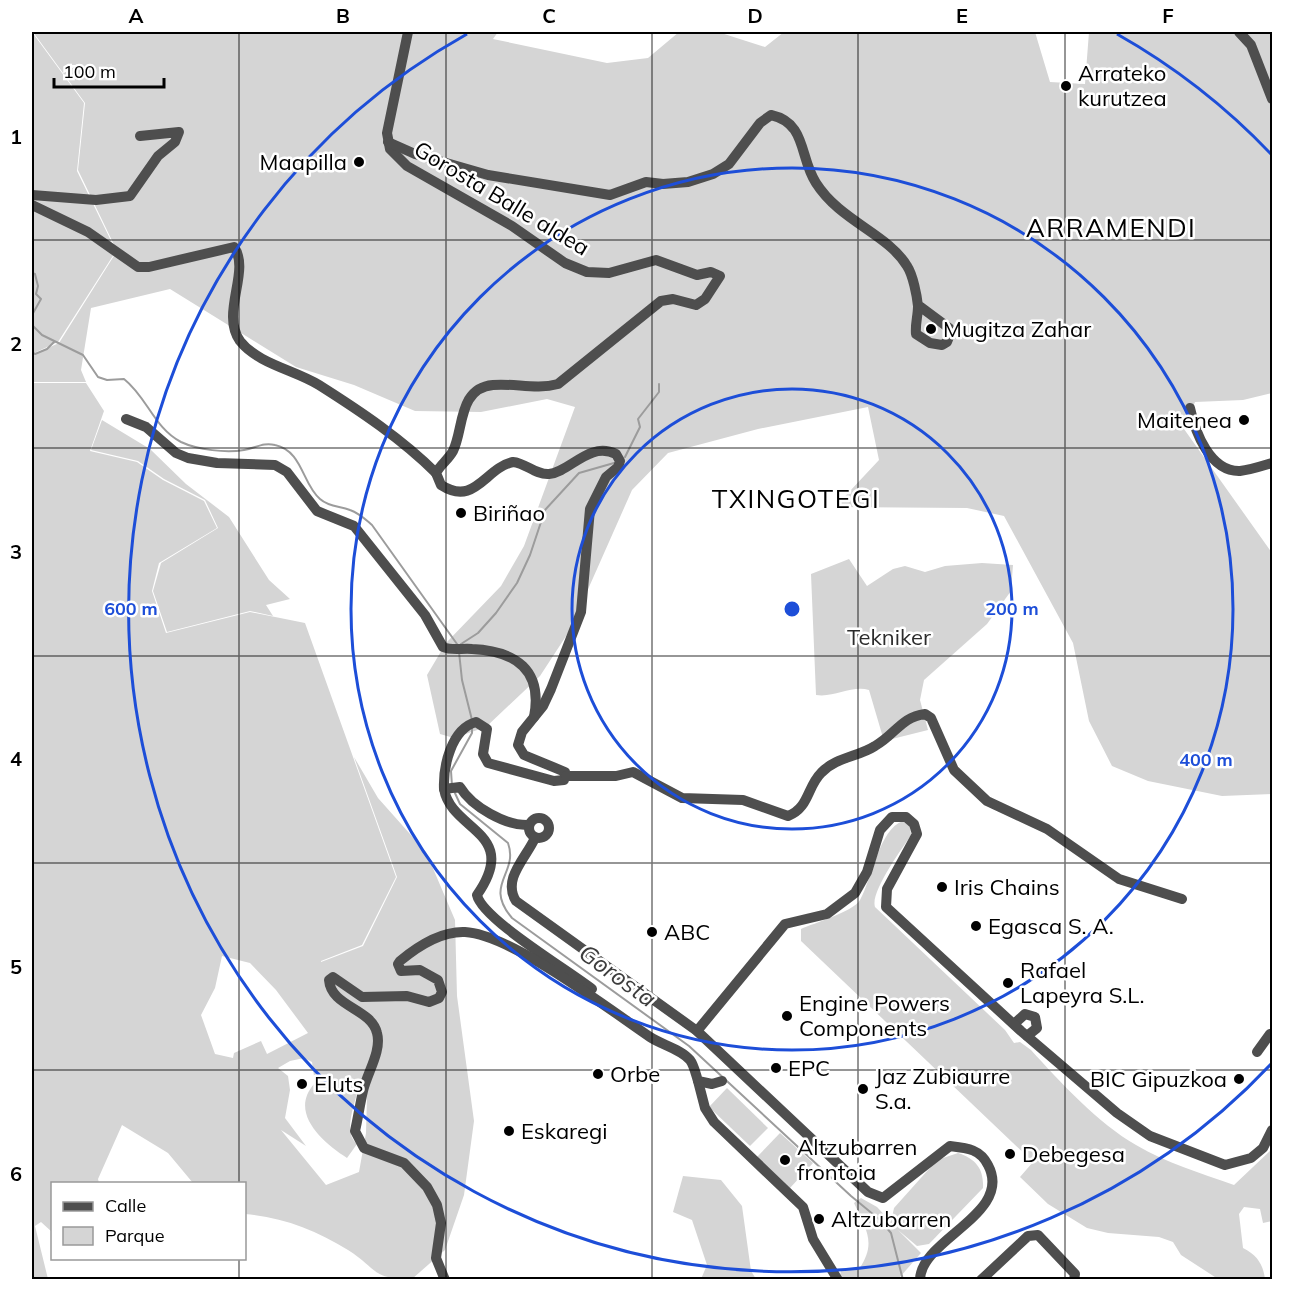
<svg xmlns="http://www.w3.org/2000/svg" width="1304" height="1311" font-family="Mulish,sans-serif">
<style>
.green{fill:#d5d5d5;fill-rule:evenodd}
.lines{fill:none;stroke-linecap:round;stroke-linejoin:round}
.stream{stroke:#9c9c9c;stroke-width:2}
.minor{stroke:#4e4e4e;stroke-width:10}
.grid{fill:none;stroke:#000;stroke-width:1.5;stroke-opacity:0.55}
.ring{fill:none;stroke:#1d4ed8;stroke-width:3}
.poi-dot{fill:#000;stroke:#fff;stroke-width:2}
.labels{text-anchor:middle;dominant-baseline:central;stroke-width:5;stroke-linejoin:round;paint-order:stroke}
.poi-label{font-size:22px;fill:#000;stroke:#fff;text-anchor:start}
.street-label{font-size:22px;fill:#000;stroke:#fff}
.park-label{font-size:22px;fill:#2c2c2c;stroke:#fff}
.water-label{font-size:24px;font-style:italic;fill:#3d3d3d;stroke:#fff}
.quarter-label{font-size:26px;letter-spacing:1.5px;fill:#000;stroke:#fff}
.centre{fill:#1d4ed8;stroke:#fff;stroke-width:3}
.ring-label{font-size:18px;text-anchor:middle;font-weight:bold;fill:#1d4ed8;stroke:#fff;stroke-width:5;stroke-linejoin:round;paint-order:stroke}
.neatline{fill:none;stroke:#000;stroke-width:2}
.grid-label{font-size:20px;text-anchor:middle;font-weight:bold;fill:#000}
</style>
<rect width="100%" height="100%" fill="#fff"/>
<g class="green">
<polygon points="32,32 84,103 77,171 116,251 58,342 32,354"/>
<polygon points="33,32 498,32 493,39 607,63 648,58 679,32 718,32 765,47 784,32 1035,32 1050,82 1085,84 1089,32 1272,32 1272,393 1243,400 1195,402 1184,429 1272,553 1272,794 1222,796 1148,781 1112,766 1089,721 1073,643 1004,516 967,508 835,507 879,460 868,407 758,429 668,453 632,490 570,630 540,676 486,727 454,738 440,734 427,675 446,643 501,586 524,546 575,407 547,399 481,412 415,411 354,385 296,367 170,289 91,308 81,370 86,382 32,382 32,355 59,343 117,251 78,170 85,103"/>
<path d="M32 383H86L104 411 90 451 137 462 163 480 204 501 217 528 159 563 152 591 166 633 250 612 305 623 396 877 362 945 321 961V962L363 946 397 877 354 757 378 798 426 852 455 920 457 996 474 1121 464 1195 445 1250 412 1279C371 1279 379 1270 348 1250 316 1230 282 1217 245 1214L244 1184 193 1183 168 1153 122 1125 98 1179 99 1183 52 1184V1232L41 1222 35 1226 48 1279 32 1280ZM222 956 250 963 276 990 308 1033 267 1054 261 1041 234 1053 233 1058 215 1054 201 1015 215 988ZM304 1058 312 1062 315 1083C288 1112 322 1142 347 1158L357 1144C343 1133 354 1106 358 1090L367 1096 366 1133 359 1172 326 1185 281 1130 306 1146 285 1118 290 1090 288 1076 278 1068 290 1061Z"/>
<polygon points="102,420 150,449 186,484 229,517 269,580 290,599 266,605 273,616 250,611 167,632 153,591 161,563 218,528 205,500 164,479 138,461 91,450"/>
<path d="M849 559 867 586 893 569 905 566 925 572 945 566 982 563 1013 565 1011 591 987 624 924 680 920 700 928 730 884 741 869 690C852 685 834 698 816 695L811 574Z"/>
<path d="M903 821 910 826 911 835C902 849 870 892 875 907L1005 1030 1014 1043 1020 1042 1031 1050C1059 1081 1099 1124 1136 1145 1167 1163 1200 1173 1234 1185L1272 1149V1221L1263 1223 1260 1209 1244 1207 1239 1214 1243 1248C1257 1255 1263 1264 1265 1279H1218L1181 1255 1173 1242 1159 1237 1108 1233 1087 1228 1048 1204 1020 1177 1033 1162 801 941V929C814 923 853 912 860 900 872 879 879 829 903 821Z"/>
<polygon points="727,1088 768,1128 750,1146 709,1107"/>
<polygon points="780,1133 813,1163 790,1188 757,1157"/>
<path d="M958 1153C976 1159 984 1169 983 1188L929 1244 917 1246 898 1230 921 1253 900 1277 901 1279H844L840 1276 841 1270 859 1269C877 1243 866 1229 854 1203L861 1198 877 1207 891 1222 894 1208 937 1160Z"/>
<polygon points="683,1176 721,1180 742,1206 751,1271 756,1279 701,1279 707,1265 692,1220 673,1212"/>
</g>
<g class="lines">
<g class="stream">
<polyline points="32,273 35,274 38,286 36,294 41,299 32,315"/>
<path d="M32 325 42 335 83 355 98 377 107 380 124 379C147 397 154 428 181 442 198 450 226 453 244 450 256 448 263 442 275 445 303 451 302 484 320 499 329 507 339 506 350 510 359 513 365 519 372 525L457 644"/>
<polyline points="32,352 35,354 47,349 54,342"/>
<polyline points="625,457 640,427 638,419 659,392 659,384"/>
<polyline points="461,644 478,633 496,613 517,583 530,555 545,510 579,473 614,463"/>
<polyline points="459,652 462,680 472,720"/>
<polyline points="452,786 451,771 472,733 472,728"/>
<path d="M454 791 460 804 508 843C519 874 483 884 512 918L689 1046 851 1196 880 1220 891 1233 903 1280"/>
</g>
<g class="minor">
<path d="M408 32 387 133 390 149 407 166 512 226 565 263 587 272 609 273 656 260 697 275 711 272 720 276 705 299 696 305 673 299 661 301 558 384C536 390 515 383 493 385 458 388 464 429 453 451 448 460 440 465 436 473L441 485C475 507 485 468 513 462 526 463 535 475 549 474 570 472 589 441 616 454L620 461 618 467 606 477 590 509 581 612 551 689 543 706 522 732 518 745 524 755 565 772 564 780 554 781 488 763 483 754 487 729 476 722C451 729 443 767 444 789L460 787C472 807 506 826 529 825"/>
<polyline points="1239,32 1251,45 1272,99"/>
<path d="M388 142 415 154 488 175 610 195 646 182 663 184 688 182 713 174 729 164 760 123 771 115C807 123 799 157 816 183 840 221 888 234 907 266 913 275 917 296 918 306 918 316 915 324 916 334L930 343 942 345 947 342 951 332 949 328 918 305"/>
<polyline points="32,195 96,200 130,196 158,156 175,142 179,132 140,136"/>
<path d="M32 205 88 232 138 267H149L234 247C251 271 220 313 240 341 258 364 295 370 319 385 360 411 402 439 436 473"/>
<path d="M1190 408C1195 432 1210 472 1240 471 1250 470 1262 466 1272 463"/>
<path d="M126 419 146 427 176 453 188 458 217 463 275 465 287 472 317 511 354 526 425 615 443 647C452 651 462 648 472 649 516 651 543 670 534 717"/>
<path d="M566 776H616L633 772 682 798 743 800 788 816C809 808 807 787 821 773 836 757 858 757 875 746 896 734 901 717 925 714L931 718 954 770 987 801 1047 829 1119 879 1182 899"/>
<path d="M444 789C451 831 521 832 477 895 482 919 568 970 592 989"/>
<circle cx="539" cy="828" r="10"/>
<path d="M535 838C526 858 502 879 516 901L697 1031 868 1192 883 1198 950 1146C967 1148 980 1149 988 1165 1014 1214 920 1239 920 1280"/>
<polyline points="1014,1024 1025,1014 1035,1017 1037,1028 1027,1036"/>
<polyline points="697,1031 785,924 827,914 855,893 867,872 880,830 892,817 906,817 914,824 917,834 887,889 886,907 1021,1031 1117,1113 1150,1136 1225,1165 1251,1158 1263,1148 1272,1130"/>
<polyline points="1257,1052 1270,1034 1272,1037"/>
<polyline points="698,1081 705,1108 714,1122 803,1207 813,1239 838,1280"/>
<path d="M445 1280 436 1258 441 1223 437 1205 427 1187 404 1163 364 1148 355 1131C358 1118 360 1104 363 1091 367 1073 382 1051 377 1033 371 1008 331 1007 329 980L333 977 362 997 407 996 429 1002 439 998 442 992 438 980 420 970 401 971 398 964 400 961C418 946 441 931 465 932 511 934 610 1010 650 1037 662 1045 681 1049 690 1060 694 1065 696 1075 698 1081L712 1084 722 1081"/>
<polyline points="981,1280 1028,1236 1038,1235 1075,1274 1074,1280"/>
</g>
</g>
<path class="grid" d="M239 32V1184M446 32V1280M652 32V1280M858 32V1280M1065 32V1280M32 240H1272M32 448H1272M32 656H1272M32 863H1272M32 1070H1272M239 1258V1280"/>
<g class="ring">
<circle cx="792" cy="609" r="220"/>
<circle cx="792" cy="609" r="441"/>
<path d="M1271 1064A661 661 0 1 1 467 34M1117 34A661 661 0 0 1 1271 154"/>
</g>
<g class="poi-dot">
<circle cx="1066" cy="86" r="6"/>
<circle cx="359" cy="162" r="6"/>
<circle cx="931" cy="329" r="6"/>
<circle cx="1244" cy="420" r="6"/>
<circle cx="461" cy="513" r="6"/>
<circle cx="942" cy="887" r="6"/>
<circle cx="976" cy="926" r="6"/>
<circle cx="652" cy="932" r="6"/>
<circle cx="1008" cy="983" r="6"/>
<circle cx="787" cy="1016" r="6"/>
<circle cx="776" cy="1068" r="6"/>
<circle cx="598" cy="1074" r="6"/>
<circle cx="1239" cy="1079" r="6"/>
<circle cx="302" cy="1084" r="6"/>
<circle cx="863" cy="1089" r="6"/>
<circle cx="509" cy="1131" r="6"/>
<circle cx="1010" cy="1154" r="6"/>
<circle cx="785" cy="1160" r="6"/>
<circle cx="819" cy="1219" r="6"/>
</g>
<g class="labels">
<g class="poi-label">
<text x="1078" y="73">Arrateko<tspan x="1078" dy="25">kurutzea</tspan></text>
<text x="347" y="162" text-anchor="end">Maapilla</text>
<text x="943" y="329">Mugitza Zahar</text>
<text x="1232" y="420" text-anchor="end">Maitenea</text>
<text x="473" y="513">Biriñao</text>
<text x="954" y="887">Iris Chains</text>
<text x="988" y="926">Egasca S. A.</text>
<text x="664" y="932">ABC</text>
<text x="1020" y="970">Rafael<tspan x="1020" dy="25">Lapeyra S.L.</tspan></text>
<text x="799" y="1003">Engine Powers<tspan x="799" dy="25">Components</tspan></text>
<text x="788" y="1068">EPC</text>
<text x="610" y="1074">Orbe</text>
<text x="875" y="1076">Jaz Zubiaurre<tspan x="875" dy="25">S.a.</tspan></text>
<text x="1227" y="1079" text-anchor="end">BIC Gipuzkoa</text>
<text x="314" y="1084">Eluts</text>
<text x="521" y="1131">Eskaregi</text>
<text x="797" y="1147">Altzubarren<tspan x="797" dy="25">frontoia</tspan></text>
<text x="1022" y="1154">Debegesa</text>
<text x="831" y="1219">Altzubarren</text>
</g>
<g class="street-label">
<text transform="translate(502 198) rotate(31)">Gorosta Balle aldea</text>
</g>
<g class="park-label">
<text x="889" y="637">Tekniker</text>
</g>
<g class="water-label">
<text transform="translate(618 975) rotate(36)">Gorosta</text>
</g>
<g class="quarter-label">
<text x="1111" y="227">ARRAMENDI</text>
<text x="796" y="498">TXINGOTEGI</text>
</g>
</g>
<circle cx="792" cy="609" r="9" class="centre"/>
<g class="ring-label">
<text x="1012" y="615">200 m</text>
<text x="131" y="615">600 m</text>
<text x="1206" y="766">400 m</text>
</g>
<rect width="1304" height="1311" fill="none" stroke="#ffffff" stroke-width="66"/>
<rect x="51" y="1182" width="195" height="78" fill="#ffffff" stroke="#999999" stroke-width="1.5"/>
<rect x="63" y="1202" width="30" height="9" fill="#4e4e4e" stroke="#999999" stroke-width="1.5"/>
<text x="105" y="1212" font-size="18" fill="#000000">Calle</text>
<rect x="63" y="1227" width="30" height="18" fill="#d5d5d5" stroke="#999999" stroke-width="1.5"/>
<text x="105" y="1242" font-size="18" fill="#000000">Parque</text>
<path d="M54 78v9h110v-9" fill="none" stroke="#000000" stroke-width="3"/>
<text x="63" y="78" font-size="18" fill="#000000" stroke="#ffffff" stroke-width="4.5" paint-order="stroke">100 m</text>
<rect x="33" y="33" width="1238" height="1245" class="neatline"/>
<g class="grid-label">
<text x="136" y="23">A</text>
<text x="343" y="23">B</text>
<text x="549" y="23">C</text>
<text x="755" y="23">D</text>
<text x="962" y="23">E</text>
<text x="1168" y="23">F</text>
<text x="16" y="144">1</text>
<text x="16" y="351">2</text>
<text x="16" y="559">3</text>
<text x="16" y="766">4</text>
<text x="16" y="974">5</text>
<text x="16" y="1181">6</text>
</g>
</svg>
